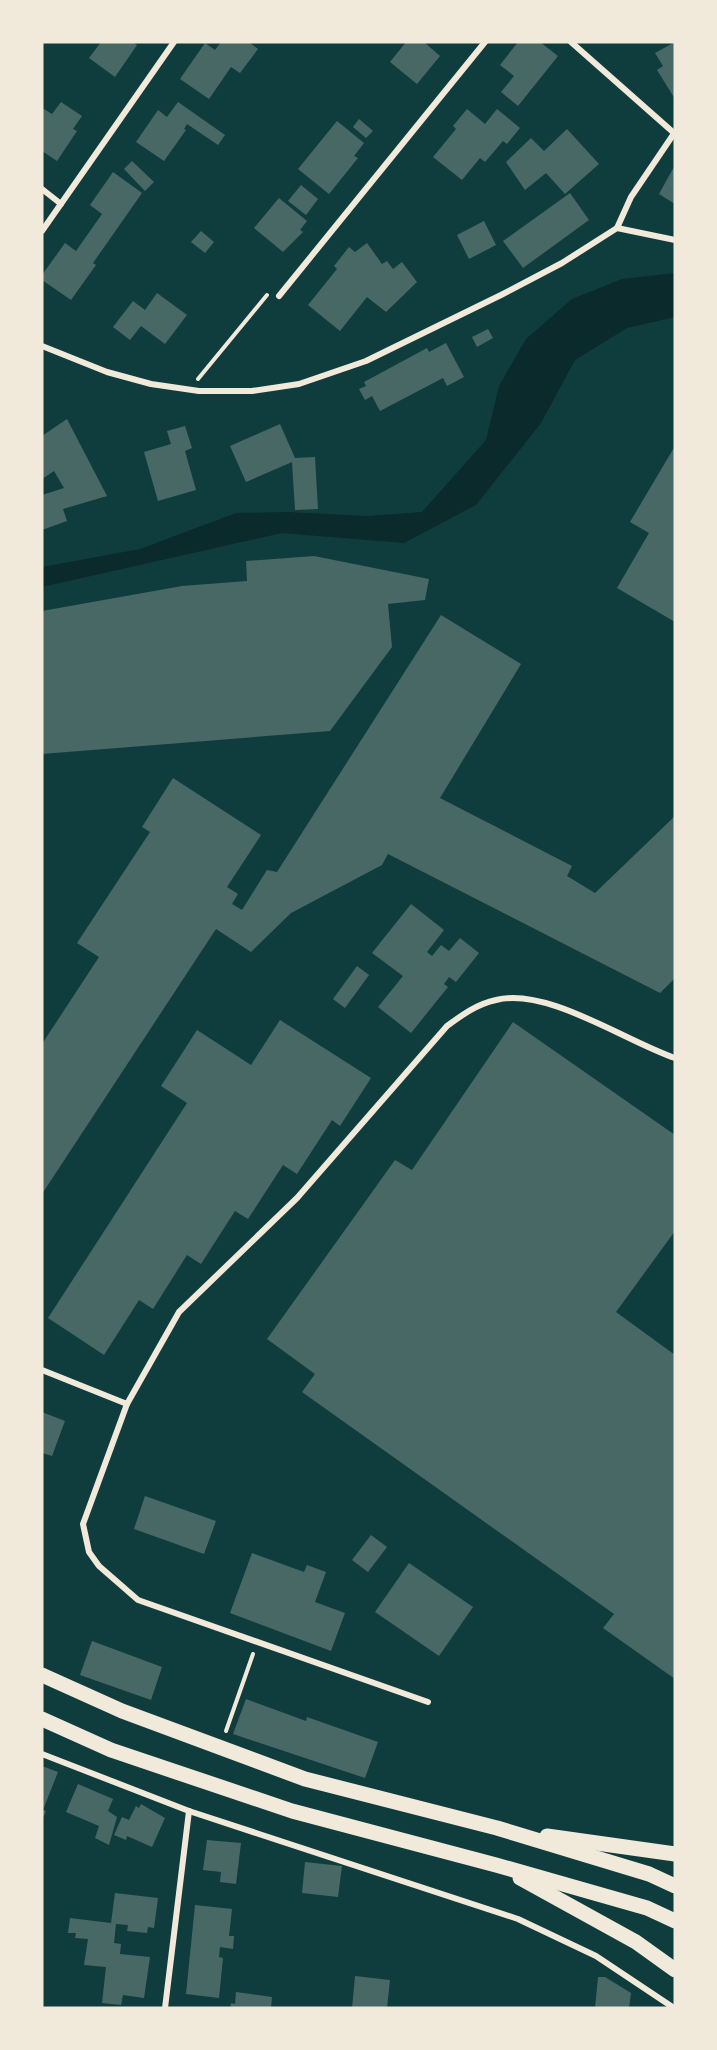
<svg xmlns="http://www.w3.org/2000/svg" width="717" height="2050" font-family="Lato,sans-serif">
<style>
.water{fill:#0a2a2b}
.building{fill:#486865}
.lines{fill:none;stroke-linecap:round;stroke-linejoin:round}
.path{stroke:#f1e9da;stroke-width:4}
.minor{stroke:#f1e9da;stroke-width:6}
.primary{stroke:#f1e9da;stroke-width:15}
</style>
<rect width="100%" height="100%" fill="#0f3d3e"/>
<polygon class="water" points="675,273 675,317 627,328 575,360 541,423 476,505 404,543 282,533 42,587 42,567 140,549 236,513 288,512 367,516 422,512 486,440 499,386 526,339 572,299 622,279"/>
<g class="building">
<polygon points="101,42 132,42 137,45 115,77 89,58"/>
<polygon points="221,42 249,42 258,49 240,73 231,67 209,99 180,79 205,43 215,50"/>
<polygon points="406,42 424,42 440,56 417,84 390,62"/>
<polygon points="518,42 540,42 558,56 518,106 501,92 514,76 500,65"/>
<polygon points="675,42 675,99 657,70 663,66 655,53"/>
<polygon points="61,102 82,116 73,129 77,131 57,161 42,151 42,111 44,109 52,114"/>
<polygon points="178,102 225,135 218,145 187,124 184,129 186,130 164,161 136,142 158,110 167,117"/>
<polygon points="467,109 485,124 497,109 520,128 507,144 503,141 485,162 480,158 462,180 433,157 456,129 453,126"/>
<polygon points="359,119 373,131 366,138 353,127"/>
<polygon points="337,121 364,143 354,156 358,158 329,194 298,169"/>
<polygon points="567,129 599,164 565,194 546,173 525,190 506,162 531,138 544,151"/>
<polygon points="132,161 154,182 145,191 124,169"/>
<polygon points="675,165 675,204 659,194"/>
<polygon points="113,172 142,193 93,263 96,265 71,300 42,280 42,275 65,243 76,251 102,214 90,205"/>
<polygon points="301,185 318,199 306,215 288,201"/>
<polygon points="570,193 589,220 523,268 503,241"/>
<polygon points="279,198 307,221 300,230 303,232 283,252 254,228"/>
<polygon points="484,221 496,245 469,259 457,235"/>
<polygon points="201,231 214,242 205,253 191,242"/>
<polygon points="367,243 382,264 387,261 393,269 402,262 417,282 386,312 367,297 340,331 308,305 337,269 334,266 349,247 355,252"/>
<polygon points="157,293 187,315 165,344 141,326 130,340 113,327 133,301 145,310"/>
<polygon points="488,329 493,338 477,347 472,337"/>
<polygon points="446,343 464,377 447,386 443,378 380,411 372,396 365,400 359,389 366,386 364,382 427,348 429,352"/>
<polygon points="67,419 107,496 63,509 67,521 42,530 42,495 64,488 54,471 42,479 42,436"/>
<polygon points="280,424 295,458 315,457 318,509 295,510 292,462 246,482 230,446"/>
<polygon points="185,426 192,448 185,451 196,490 158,501 144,452 171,444 167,431"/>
<polygon points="675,446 675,622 617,588 649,533 630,522"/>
<polygon points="314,556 429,579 425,600 388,604 392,647 330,731 42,754 42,611 182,586 247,581 246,561"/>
<polygon points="441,615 521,664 440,798 572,866 567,876 595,893 675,816 675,978 660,993 388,854 382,865 291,913 251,952 216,929 42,1194 42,1044 99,957 77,943 150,832 142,827 173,778 261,835 227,887 238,894 232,904 242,910 267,870 277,872"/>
<polygon points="411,904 444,930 427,952 432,956 441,945 449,951 460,938 479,953 456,982 449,977 444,984 448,987 411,1033 378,1007 403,976 372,953"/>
<polygon points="357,966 369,975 345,1008 333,999"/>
<polygon points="280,1020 371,1078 340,1126 332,1120 297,1174 283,1165 248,1219 235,1211 201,1264 187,1255 153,1309 139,1300 104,1355 48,1318 187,1103 161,1086 197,1030 251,1065"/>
<polygon points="513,1022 675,1135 675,1231 616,1312 675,1355 675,1679 603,1628 614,1614 302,1392 315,1374 267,1339 395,1160 412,1170"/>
<polygon points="42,1412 65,1421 52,1456 42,1453"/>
<polygon points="145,1496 216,1521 204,1554 134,1529"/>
<polygon points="371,1535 387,1547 368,1572 352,1560"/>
<polygon points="252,1553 304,1572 307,1565 326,1572 315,1602 345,1613 331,1651 230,1613"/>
<polygon points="409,1563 473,1607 439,1656 375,1612"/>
<polygon points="92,1641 162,1667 151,1700 80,1675"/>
<polygon points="246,1699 306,1721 307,1717 378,1742 365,1778 233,1734"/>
<polygon points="42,1766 58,1772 43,1810 46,1811 42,1820"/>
<polygon points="78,1784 113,1799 108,1811 117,1817 109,1845 95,1838 99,1826 66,1812"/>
<polygon points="141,1804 165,1818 152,1847 127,1836 126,1840 114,1835 122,1817 129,1820 136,1806 139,1808"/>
<polygon points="207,1840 241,1843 236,1884 220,1882 221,1872 203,1870"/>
<polygon points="305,1862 342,1866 338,1897 302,1893"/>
<polygon points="115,1893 158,1898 154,1928 148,1927 147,1933 127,1931 128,1925 116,1924 114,1943 121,1944 120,1954 150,1957 144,1998 123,1995 121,2005 102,2003 106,1967 84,1965 88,1939 75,1938 76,1933 68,1933 70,1918 111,1923"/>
<polygon points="195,1905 232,1909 229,1936 234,1936 233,1949 220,1947 219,1957 223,1958 219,1998 186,1994"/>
<polygon points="355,1976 390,1980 387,2008 352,2008"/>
<polygon points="598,1977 605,1977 631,1993 629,2008 595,2008"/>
<polygon points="236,1992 272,1997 271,2008 230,2008 231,2003 235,2004"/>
</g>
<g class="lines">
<g class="path">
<polyline points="198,379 267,295"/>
<polyline points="226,1731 253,1654"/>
</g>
<g class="minor">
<polyline points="571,42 674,133"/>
<polyline points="42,189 61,204"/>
<polyline points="617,228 675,240"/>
<polyline points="42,231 174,42"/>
<polyline points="279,296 485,42"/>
<polyline points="42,346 107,372 151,384 199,391 252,391 299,384 366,361 501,295 562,263 617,228 631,197 675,132"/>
<path d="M42 1370 127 1404 179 1312 297 1198 447 1026C462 1015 477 1004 496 1000 547 987 625 1041 675 1058"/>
<polyline points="127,1404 83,1524 89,1552 99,1566 138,1600 428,1702"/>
<polyline points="42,1754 189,1811 518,1919 596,1956 674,2008"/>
<polyline points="165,2008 189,1811"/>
</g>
<g class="primary">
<polyline points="42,1675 122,1711 305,1779 497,1828 649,1874 675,1886"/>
<polyline points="42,1719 111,1750 292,1811 496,1865 647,1908 675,1921"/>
<polyline points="547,1836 675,1854"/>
<polyline points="520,1878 636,1942 675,1970"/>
</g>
</g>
<rect width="717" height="2050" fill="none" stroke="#f1e9da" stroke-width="87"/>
</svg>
